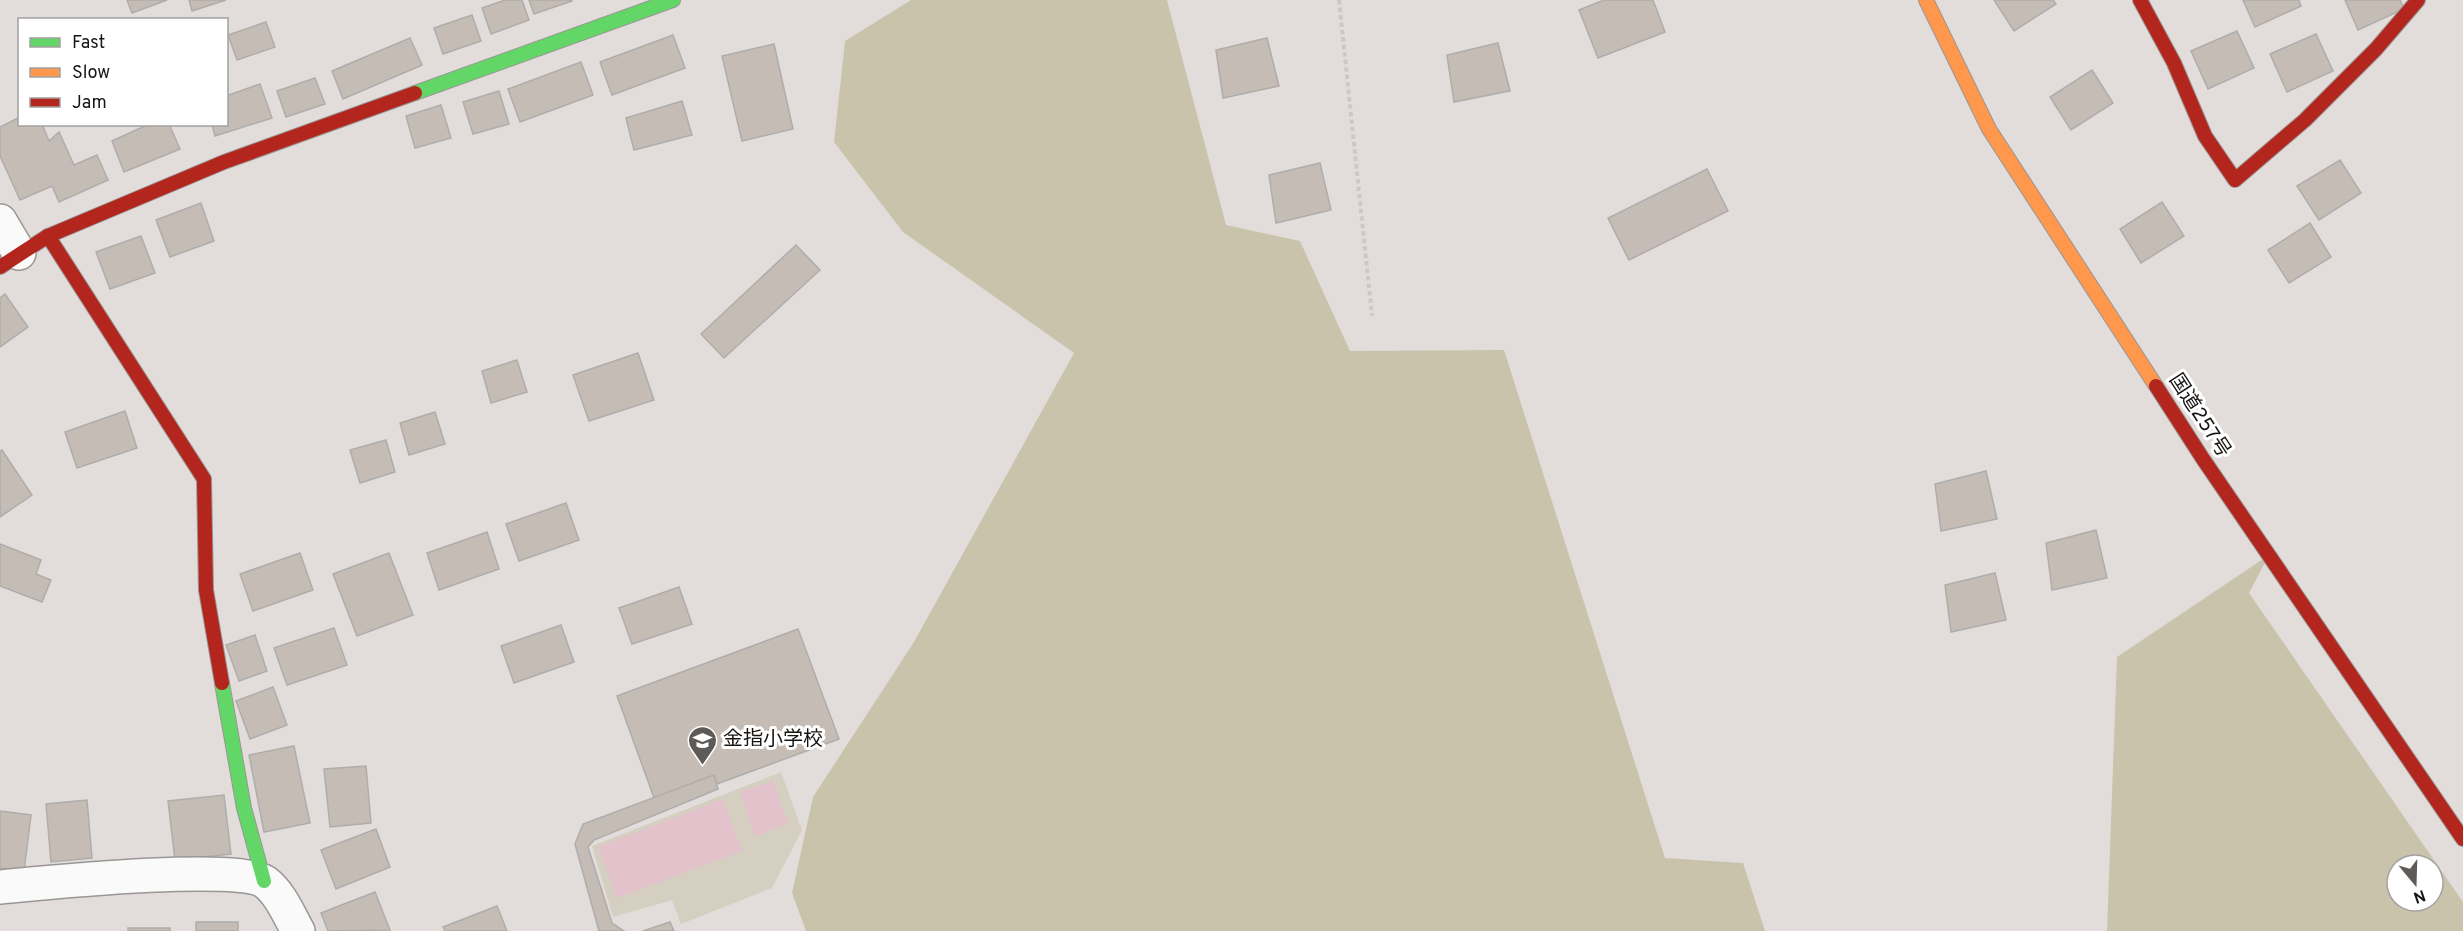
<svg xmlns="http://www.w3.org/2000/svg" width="2463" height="931" font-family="Overpass,'Noto Sans JP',sans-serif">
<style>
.green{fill:#d5cfc1}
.forest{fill:#cac3ac;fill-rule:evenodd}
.water{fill:#e3c2cc}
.building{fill:#c4bcb5;stroke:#afadab;stroke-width:1.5}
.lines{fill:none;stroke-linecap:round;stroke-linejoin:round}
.street-casing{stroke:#999695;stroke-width:36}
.fast-casing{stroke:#999695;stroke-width:16}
.slow-casing{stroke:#999695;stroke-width:16}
.jam-casing{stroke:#999695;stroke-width:16}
.path{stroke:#cbc9c8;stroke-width:4;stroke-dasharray:4.5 3;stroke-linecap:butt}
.street{stroke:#fbfafa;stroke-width:33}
.fast{stroke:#63d668;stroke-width:14}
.slow{stroke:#ff974d;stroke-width:14}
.jam{stroke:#b3261e;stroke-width:14}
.labels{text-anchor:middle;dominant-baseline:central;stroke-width:6;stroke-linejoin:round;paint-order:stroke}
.street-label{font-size:20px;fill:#171412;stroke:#fff}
.poi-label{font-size:20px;fill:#171412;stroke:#fff;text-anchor:start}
</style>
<rect width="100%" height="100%" fill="#e2dddb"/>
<polygon class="green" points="781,772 802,830 772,888 681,924 672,900 613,917 592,846"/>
<g class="forest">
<polygon points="911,0 1167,0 1226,225 1300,241 1350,351 1504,350 1665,858 1743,863 1765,931 806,931 792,893 813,797 914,642 1074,353 903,232 834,142 845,41"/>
<path d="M2269 555 2249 593 2463 902V931H2107L2117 657ZM2397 865H2433V901H2397Z"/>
</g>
<g class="water">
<polygon points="773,781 788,824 755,836 740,792"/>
<polygon points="723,799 742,851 617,898 598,847"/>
</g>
<g class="building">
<polygon points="127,0 167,0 132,13"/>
<polygon points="189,0 226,0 192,11"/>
<polygon points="505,0 522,0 529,20 491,34 482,8"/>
<polygon points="529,0 572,0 572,1 534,14"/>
<polygon points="1604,0 1653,0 1665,32 1598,58 1579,10"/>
<polygon points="1994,0 2053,0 2056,4 2014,31"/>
<polygon points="2243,0 2299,0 2301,6 2255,27"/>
<polygon points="2345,0 2400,0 2404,9 2358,30"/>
<polygon points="472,15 481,41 443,54 434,28"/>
<polygon points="266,22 275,47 237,60 228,35"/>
<polygon points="2237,31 2254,68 2208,89 2191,51"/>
<polygon points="2316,34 2333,71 2287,92 2270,54"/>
<polygon points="673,35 685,68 612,95 600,62"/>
<polygon points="410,38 422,65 343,99 332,71"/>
<polygon points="1267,38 1279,86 1223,98 1216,50"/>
<polygon points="1498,43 1510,91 1454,102 1447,55"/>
<polygon points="774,44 793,129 742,141 722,56"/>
<polygon points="581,62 593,95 520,122 508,89"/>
<polygon points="2092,70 2113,103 2071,130 2050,97"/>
<polygon points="315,78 325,104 286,117 277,91"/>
<polygon points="260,84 272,118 215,136 212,124 226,124 226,96"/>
<polygon points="499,91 509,124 473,134 463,102"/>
<polygon points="682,101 692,135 634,150 626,118"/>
<polygon points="441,105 451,138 415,148 406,116"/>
<polygon points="20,117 20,124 42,124 49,141 59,132 74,165 97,155 108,180 59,202 52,186 20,200 0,156 0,127"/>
<polygon points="149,124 169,124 180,149 124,172 112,141"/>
<polygon points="2340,160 2361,193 2319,220 2297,186"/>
<polygon points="1320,163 1331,210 1276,223 1269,175"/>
<polygon points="1707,169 1728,211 1629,260 1608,218"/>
<polygon points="2162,202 2184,236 2141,263 2120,229"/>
<polygon points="201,203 214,241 170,257 156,220"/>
<polygon points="2310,223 2331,257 2289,283 2268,250"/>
<polygon points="141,236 155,273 110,289 96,252"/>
<polygon points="796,245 820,270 724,358 701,334"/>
<polygon points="5,294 28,327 0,347 0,298"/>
<polygon points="638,353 654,400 589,421 573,375"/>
<polygon points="517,360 527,392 491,403 482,371"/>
<polygon points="125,411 137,448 77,468 65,432"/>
<polygon points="435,412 445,444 409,455 400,423"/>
<polygon points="386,440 395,472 360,483 350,450"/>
<polygon points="2,450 32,495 0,517 0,451"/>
<polygon points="1986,471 1997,519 1941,531 1935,484"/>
<polygon points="566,503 579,540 519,561 506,524"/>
<polygon points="2096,530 2107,578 2052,590 2046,543"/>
<polygon points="487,532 499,569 439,590 427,553"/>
<polygon points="0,544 41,560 36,574 51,580 42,602 0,586"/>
<polygon points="300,553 313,590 253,611 240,574"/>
<polygon points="389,553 413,615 357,636 333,574"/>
<polygon points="1995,573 2006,620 1951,632 1945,585"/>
<polygon points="679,587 692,624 632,644 619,608"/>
<polygon points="561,625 574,662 514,683 501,646"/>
<polygon points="334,628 347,665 287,685 274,648"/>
<polygon points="798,629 839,739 657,806 617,696"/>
<polygon points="255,635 267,671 239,681 226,645"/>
<polygon points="273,687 287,725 250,739 236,701"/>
<polygon points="294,746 310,823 264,832 249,755"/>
<polygon points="366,766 371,823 330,827 324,769"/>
<polygon points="714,775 718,789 594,840 588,847 612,923 624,931 599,931 575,844 583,824"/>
<polygon points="224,795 231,854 175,860 168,801"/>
<polygon points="87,800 92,858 51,862 46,804"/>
<polygon points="0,811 31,815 24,871 0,868"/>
<polygon points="376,829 390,867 336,889 321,850"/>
<polygon points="375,892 390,930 328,931 321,913"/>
<polygon points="497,906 507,931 445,931 443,927"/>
<rect x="196" y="922" width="42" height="9"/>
<polygon points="670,922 674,931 643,931"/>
<rect x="128" y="928" width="42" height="3"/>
</g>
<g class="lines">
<defs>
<g id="street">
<polyline points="0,221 19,253"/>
<path d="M0 887C43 883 236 863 265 882 280 893 289 915 298 931"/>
</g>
<g id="fast">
<polyline points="415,93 673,0"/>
<polyline points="222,683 244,808 264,881"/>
</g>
<polyline id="slow" points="1926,0 1989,129 2156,386"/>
<g id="jam">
<polyline points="2140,0 2174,63 2205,136 2235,180 2305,120 2376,49 2418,0"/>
<polyline points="48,236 204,479 206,590 222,683"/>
<polyline points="0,267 48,236 224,162 415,93"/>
<polyline points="2156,386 2203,459 2463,839"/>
</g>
</defs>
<use href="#street" class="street-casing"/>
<use href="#fast" class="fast-casing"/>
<use href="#slow" class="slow-casing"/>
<use href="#jam" class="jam-casing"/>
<polyline class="path" points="1339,0 1372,316"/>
<use href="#street" class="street"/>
<use href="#fast" class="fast"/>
<use href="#slow" class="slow"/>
<use href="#jam" class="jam"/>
</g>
<defs>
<symbol id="school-pin" viewBox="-11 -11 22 30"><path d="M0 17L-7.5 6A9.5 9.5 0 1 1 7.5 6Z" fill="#5e5a58" stroke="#fff"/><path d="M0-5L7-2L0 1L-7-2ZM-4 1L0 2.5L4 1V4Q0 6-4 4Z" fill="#fff"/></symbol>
</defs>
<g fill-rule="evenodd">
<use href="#school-pin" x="686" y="724" width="33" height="45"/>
</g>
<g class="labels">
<g class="street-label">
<text transform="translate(2199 416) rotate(57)">国道257号</text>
</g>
<g class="poi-label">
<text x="723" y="740">金指小学校</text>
</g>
</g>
<rect x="18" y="18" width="210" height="108" fill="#ffffff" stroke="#a2a1a0" stroke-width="1.5"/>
<rect x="30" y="38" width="30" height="9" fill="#63d668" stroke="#a2a1a0" stroke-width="1.5"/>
<text x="72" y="48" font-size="18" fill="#171412">Fast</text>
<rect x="30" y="68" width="30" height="9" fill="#ff974d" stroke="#a2a1a0" stroke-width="1.5"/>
<text x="72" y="78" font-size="18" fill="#171412">Slow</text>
<rect x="30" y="98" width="30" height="9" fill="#b3261e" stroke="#a2a1a0" stroke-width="1.5"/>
<text x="72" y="108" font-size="18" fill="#171412">Jam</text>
<g transform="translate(2415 883) rotate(161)"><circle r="28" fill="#ffffff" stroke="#a2a1a0" stroke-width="1.5"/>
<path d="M0-4.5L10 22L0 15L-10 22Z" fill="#5e5a58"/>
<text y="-9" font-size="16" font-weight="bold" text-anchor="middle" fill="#171412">N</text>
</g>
</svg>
